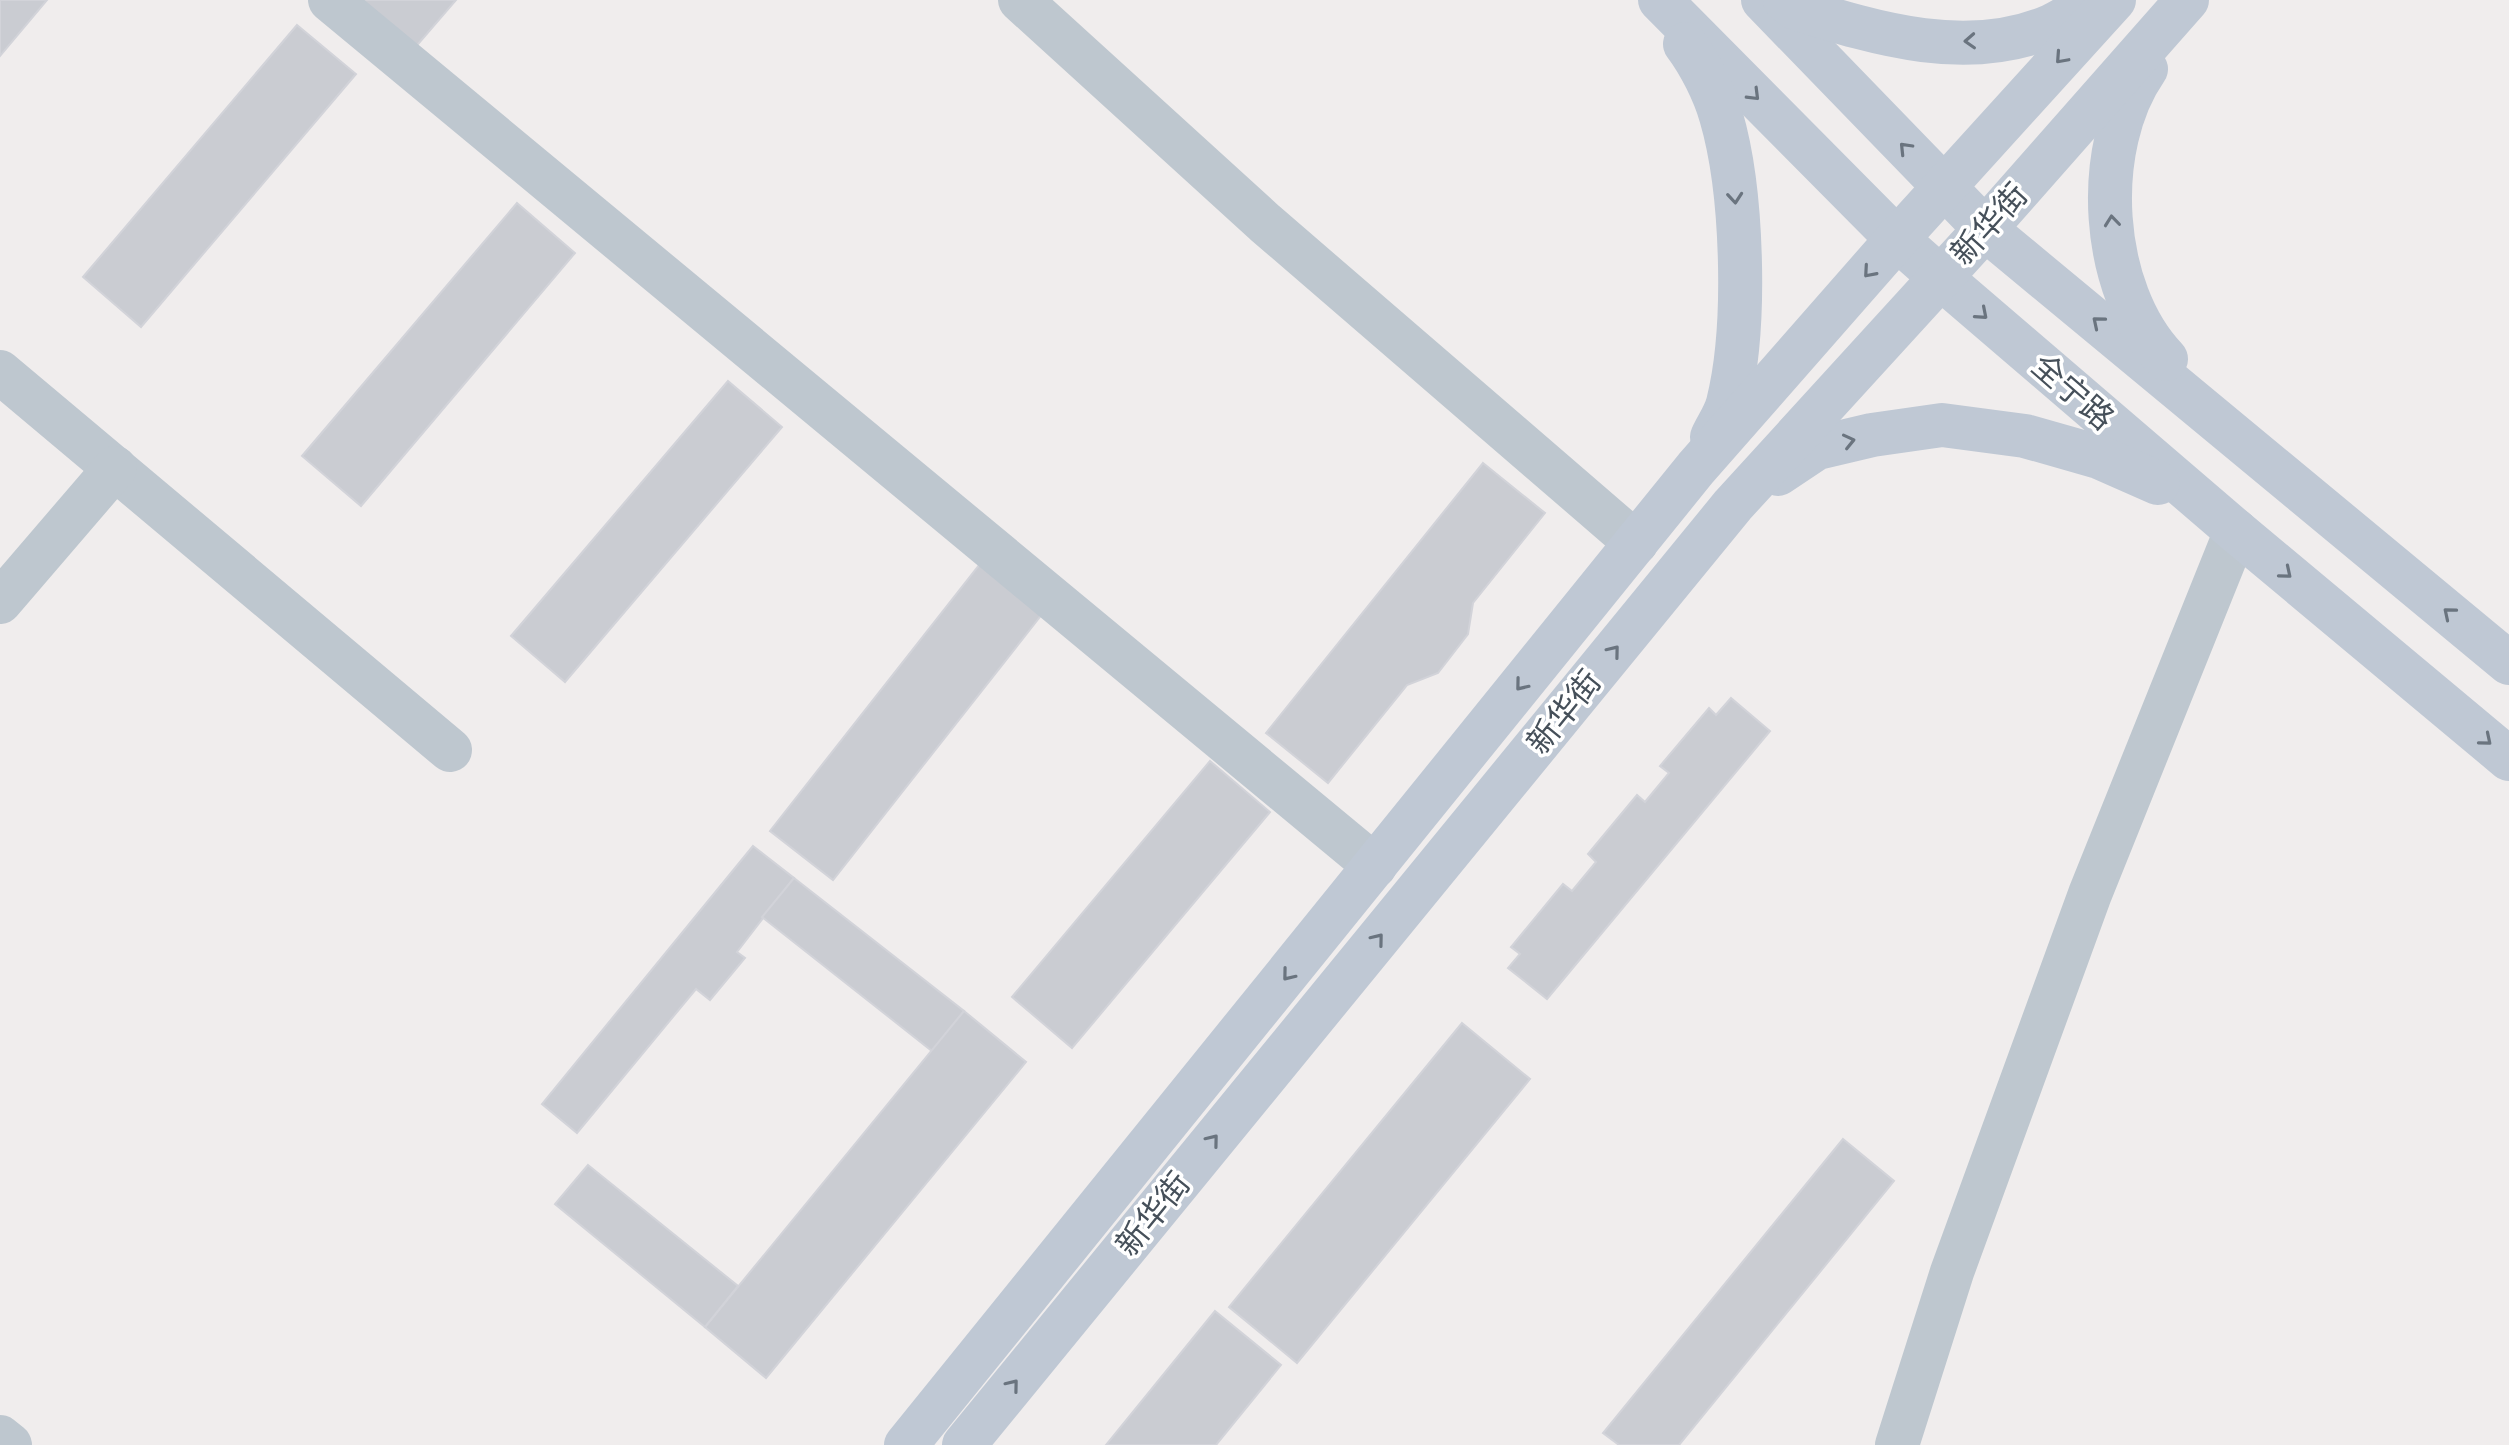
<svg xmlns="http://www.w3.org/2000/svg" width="2509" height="1445" font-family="Jost,'Noto Sans SC',sans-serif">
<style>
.building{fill:#caccd2;stroke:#d2d3d9;stroke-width:2}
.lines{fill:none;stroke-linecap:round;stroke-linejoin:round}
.minor{stroke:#bec7cf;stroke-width:44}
.secondary{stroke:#bfc8d4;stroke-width:44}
.oneway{stroke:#6a747f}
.labels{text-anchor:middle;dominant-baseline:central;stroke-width:7;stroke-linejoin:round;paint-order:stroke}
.street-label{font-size:32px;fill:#46505a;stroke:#fff}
</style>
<rect width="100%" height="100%" fill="#f0eded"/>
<g class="building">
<polygon points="0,0 47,0 0,56"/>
<polygon points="354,0 456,0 412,51"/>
<polygon points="297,25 356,74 141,327 83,277"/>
<polygon points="517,203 575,253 361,506 302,456"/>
<polygon points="728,381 782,427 565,682 511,636"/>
<polygon points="1483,463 1545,513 1473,603 1468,634 1438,673 1407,685 1328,783 1266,733"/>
<polygon points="980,564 1043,613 833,880 770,831"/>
<polygon points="1731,698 1770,731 1547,999 1508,968 1520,954 1511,947 1563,884 1572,891 1596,862 1588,854 1637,795 1645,802 1669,773 1660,766 1709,708 1716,715"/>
<polygon points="1210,761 1270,812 1072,1048 1012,997"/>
<polygon points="753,846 794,878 737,952 745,958 710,1000 696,989 577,1133 542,1104"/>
<polygon points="794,878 964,1011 932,1051 762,917"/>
<polygon points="964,1011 1026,1062 766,1378 705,1327"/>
<polygon points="1462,1023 1530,1079 1297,1363 1229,1307"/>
<polygon points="1843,1139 1894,1181 1679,1445 1619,1445 1603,1433"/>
<polygon points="588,1165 738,1286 705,1327 555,1204"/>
<polygon points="1215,1311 1281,1365 1216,1445 1106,1445"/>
</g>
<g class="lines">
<g class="minor">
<polyline points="330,0 1375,866"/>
<polyline points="1020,0 1265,223 1636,543"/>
<polyline points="0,372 450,750"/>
<polyline points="0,602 115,468"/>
<polyline points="0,1437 10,1445"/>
<polyline points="1897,1445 1952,1272 2090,894 2236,531"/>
</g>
<g class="secondary">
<polyline points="1660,0 1897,239 1941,278 2236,531 2509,759"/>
<polyline points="1763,0 1985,229 2509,663"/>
<path d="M1785 0 1795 8C1876 34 1970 62 2053 25 2067 18 2082 8 2095 0"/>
<path d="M1685 44C1700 64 1714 92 1721 116 1743 191 1747 327 1728 403 1725 415 1717 426 1712 437"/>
<path d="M2146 69C2091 148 2100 290 2166 359"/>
<polyline points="1778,474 1817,448 1872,435 1942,425 2025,436 2099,457 2158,483"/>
<polyline points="906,1445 1696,468 1897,239 2114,0"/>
<polyline points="964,1445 1733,505 1985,229 2187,0"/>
</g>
</g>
<defs><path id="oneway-chevron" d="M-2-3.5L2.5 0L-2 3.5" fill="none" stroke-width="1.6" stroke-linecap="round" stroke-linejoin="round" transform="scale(2)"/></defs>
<g class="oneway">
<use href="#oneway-chevron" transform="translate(1970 41) rotate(177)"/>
<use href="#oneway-chevron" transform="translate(2061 58) rotate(132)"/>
<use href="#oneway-chevron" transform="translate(1754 95) rotate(45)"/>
<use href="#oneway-chevron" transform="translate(1905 148) rotate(-134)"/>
<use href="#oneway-chevron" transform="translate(1735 198) rotate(85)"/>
<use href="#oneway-chevron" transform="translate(2112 221) rotate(-96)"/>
<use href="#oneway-chevron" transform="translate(1869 272) rotate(131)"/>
<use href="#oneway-chevron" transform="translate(1982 314) rotate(41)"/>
<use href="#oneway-chevron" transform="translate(2098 322) rotate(-140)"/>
<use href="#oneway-chevron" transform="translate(1849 441) rotate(-13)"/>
<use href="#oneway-chevron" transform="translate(2286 573) rotate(40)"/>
<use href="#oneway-chevron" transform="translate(2449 613) rotate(-140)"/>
<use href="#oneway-chevron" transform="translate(1614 651) rotate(-51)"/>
<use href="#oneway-chevron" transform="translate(1521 685) rotate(129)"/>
<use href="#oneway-chevron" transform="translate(2486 740) rotate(40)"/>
<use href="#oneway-chevron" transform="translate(1378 939) rotate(-51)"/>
<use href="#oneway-chevron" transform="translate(1288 975) rotate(129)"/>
<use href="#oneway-chevron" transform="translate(1213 1140) rotate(-51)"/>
<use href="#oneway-chevron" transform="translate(1013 1385) rotate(-51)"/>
</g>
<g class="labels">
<g class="street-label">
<text transform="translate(1989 224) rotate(-48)">新华街</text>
<text transform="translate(2073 392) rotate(41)">全宁路</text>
<text transform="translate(1564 712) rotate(-51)">新华街</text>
<text transform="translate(1153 1214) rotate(-51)">新华街</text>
</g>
</g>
</svg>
